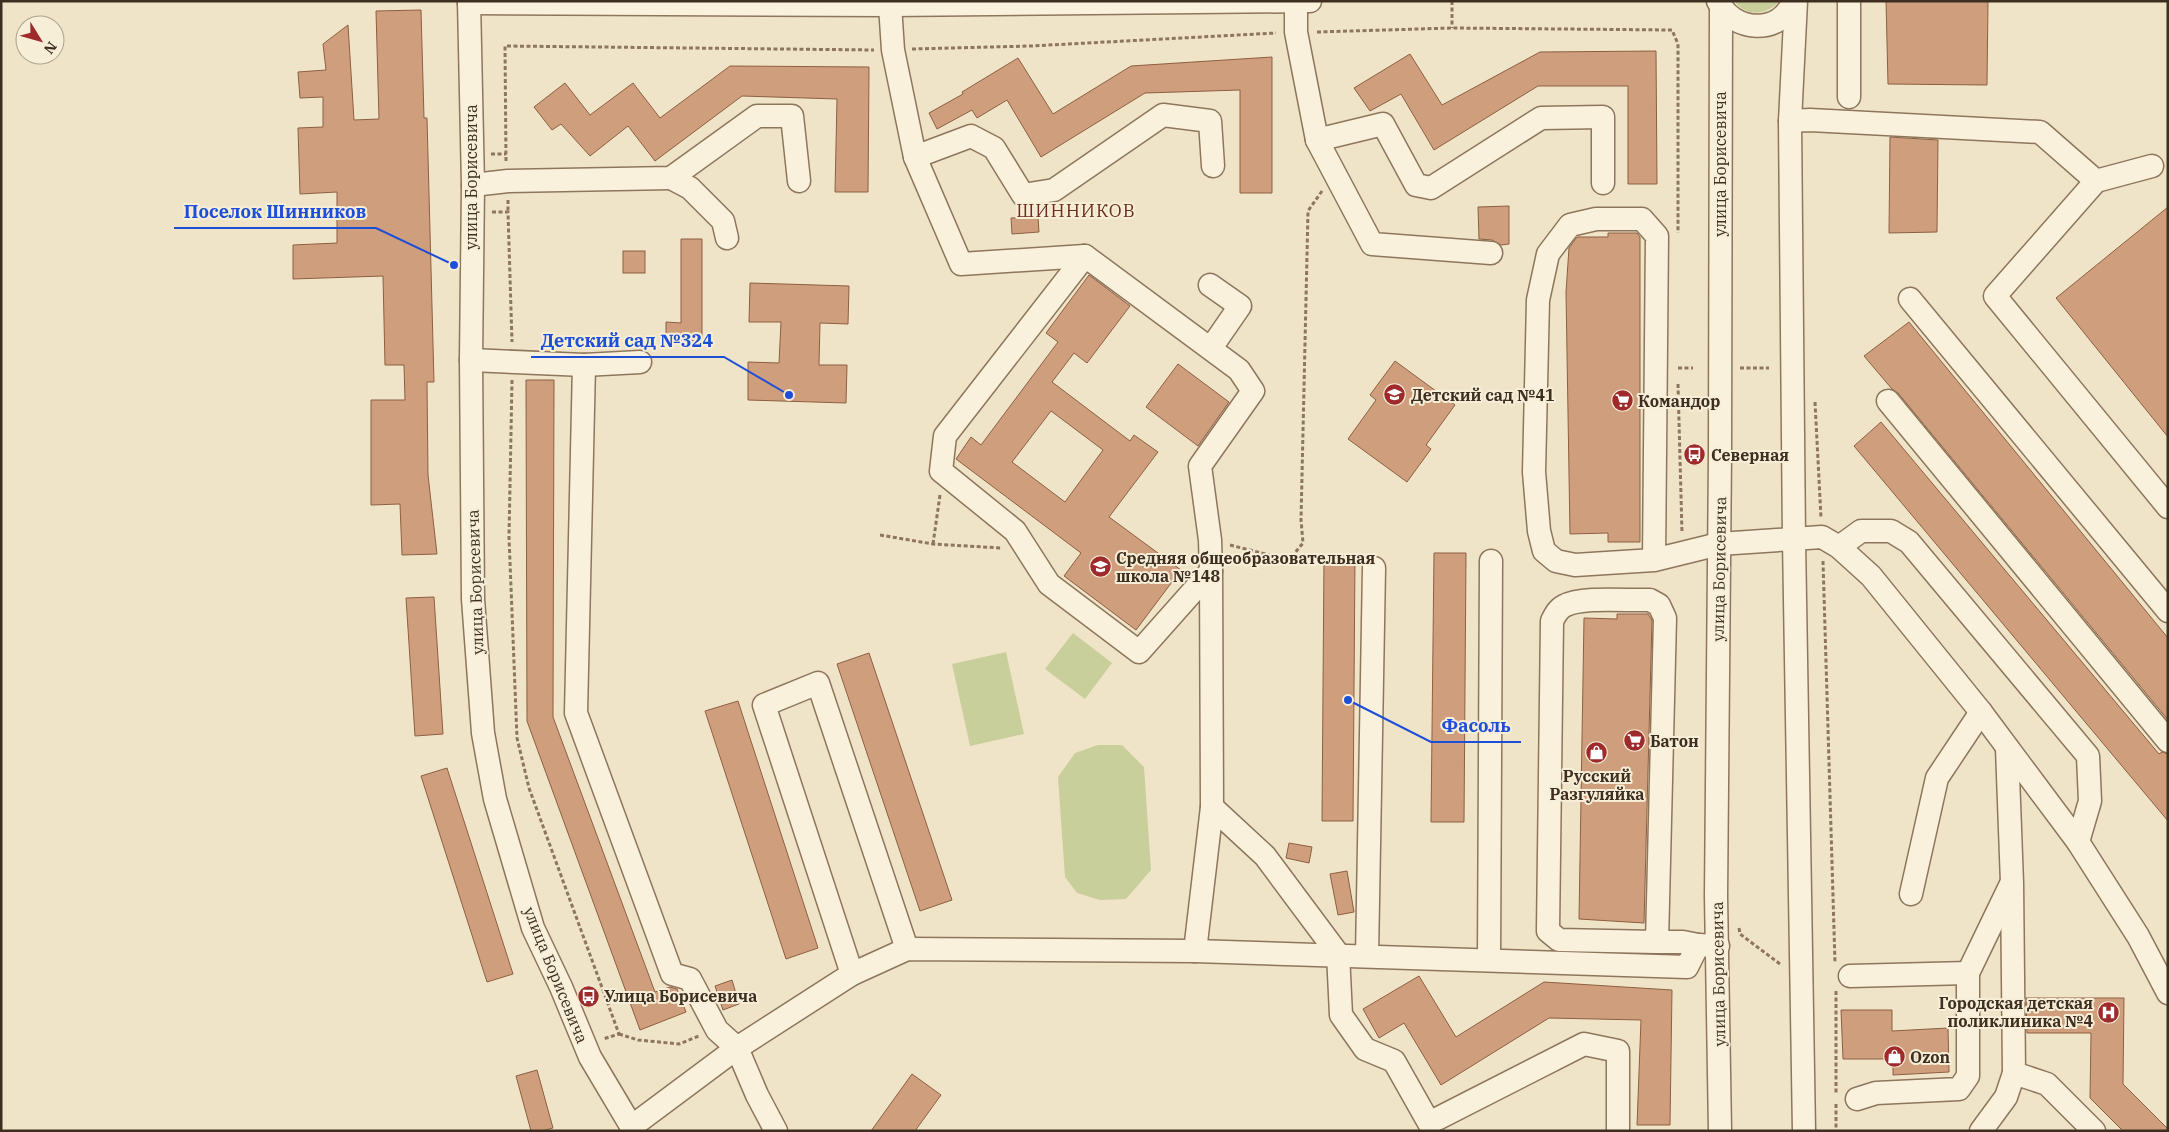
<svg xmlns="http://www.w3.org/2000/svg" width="2169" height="1132" font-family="'IBM Plex Serif',serif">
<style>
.green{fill:#c9cf9b}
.building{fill:#cf9f7d;stroke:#8d5f41;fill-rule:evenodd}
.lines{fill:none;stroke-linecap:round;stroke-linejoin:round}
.minor-casing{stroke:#8d765c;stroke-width:25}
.path{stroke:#8d765c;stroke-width:3;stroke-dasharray:4 2.5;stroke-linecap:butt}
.minor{stroke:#faf1dc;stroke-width:22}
.labels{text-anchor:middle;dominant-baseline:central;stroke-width:4;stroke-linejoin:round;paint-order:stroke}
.street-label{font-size:16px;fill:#3d2e20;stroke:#f7eed8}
.poi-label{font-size:16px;font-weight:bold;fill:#3d2e20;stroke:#f7eed8;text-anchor:start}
.neighbourhood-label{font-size:18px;letter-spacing:1px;fill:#6b2e1e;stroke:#f7eed8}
.leader{fill:none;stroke:#1d4ed8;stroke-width:2}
.callout-dot{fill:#1d4ed8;stroke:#f7eed8;stroke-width:2}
.callout-label{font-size:18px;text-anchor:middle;font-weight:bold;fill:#1d4ed8;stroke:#f7eed8;stroke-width:4;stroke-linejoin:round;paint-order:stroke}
</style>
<rect width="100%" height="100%" fill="#f0e4c8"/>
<g class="green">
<path d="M1734 1H1780C1766 15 1747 18 1734 1Z"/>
<polygon points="1073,633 1112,663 1085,699 1045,669"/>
<polygon points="1006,652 1024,734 970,746 952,664"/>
<polygon points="1098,745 1122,745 1144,767 1151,870 1126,899 1100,900 1077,893 1065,877 1058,777 1075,753"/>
</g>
<g class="building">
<polygon points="1886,1 1988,1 1987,85 1888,84"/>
<polygon points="421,10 424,118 427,118 434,382 427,382 428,475 437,554 402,555 400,504 371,505 371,400 405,400 404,365 385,365 383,276 293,279 293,245 337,243 337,192 300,194 298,128 323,127 323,97 300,98 298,72 326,70 323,44 348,25 354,120 379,119 376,11"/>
<polygon points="1656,51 1657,184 1628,184 1628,86 1538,86 1434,150 1401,94 1370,111 1354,88 1410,54 1442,105 1540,52"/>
<polygon points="1272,57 1272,193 1240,193 1240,90 1145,93 1041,157 1007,100 977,118 972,110 937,129 929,113 963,94 962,92 1018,58 1053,114 1131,66"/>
<polygon points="730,66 869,67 868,192 835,192 837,99 742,96 655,161 628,126 590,156 561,124 552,130 534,107 565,83 590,115 633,83 660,118"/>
<polygon points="1890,137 1938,140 1937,232 1889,233"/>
<polygon points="1509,206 1509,244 1501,245 1492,240 1479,239 1478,207"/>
<polygon points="2168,207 2168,437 2056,298"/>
<polygon points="1038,217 1039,232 1012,234 1011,218"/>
<polygon points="1608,233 1637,233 1640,237 1640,542 1608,542 1608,533 1570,534 1566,292 1569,248 1577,237 1608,237"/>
<polygon points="681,239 702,239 702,341 666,340 666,322 681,323"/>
<rect x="623" y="251" width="22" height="22"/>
<path d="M1089 275 1130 306 1087 363 1074 353 1052 382 1130 441 1134 435 1158 452 1109 517 1181 570 1136 630 1064 576 1081 553 956 459 971 437 981 445 1058 342 1046 333ZM1051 411 1103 450 1065 502 1012 462Z"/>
<polygon points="750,283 849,286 848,324 820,323 819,365 847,365 846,403 748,400 748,362 779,363 781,322 749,322"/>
<polygon points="1909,322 2168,638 2168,720 1898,393 1892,389 1864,356"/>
<polygon points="1395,361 1455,405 1426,445 1431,449 1407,482 1348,439 1376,400 1370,395"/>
<polygon points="1178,364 1229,402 1198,446 1146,407"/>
<polygon points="526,380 554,380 553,717 655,992 670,987 677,989 686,1012 640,1030 527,721"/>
<polygon points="1881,422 2159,754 2162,752 2168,754 2168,821 1854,446"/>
<polygon points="1434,553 1466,553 1464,822 1431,822"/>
<polygon points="1324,556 1355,556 1353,821 1322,821"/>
<polygon points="434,597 443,734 415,736 406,598"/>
<polygon points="1617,614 1648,614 1652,620 1644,923 1579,919 1584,618 1617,619"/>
<polygon points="869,653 952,900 920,911 837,664"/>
<polygon points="738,701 818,948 786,959 705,711"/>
<polygon points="447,768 513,974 487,982 421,776"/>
<polygon points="1289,843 1312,847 1309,863 1286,858"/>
<polygon points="1347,871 1354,912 1338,915 1330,874"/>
<polygon points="1419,976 1456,1037 1544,982 1672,990 1670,1125 1637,1125 1641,1020 1549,1018 1441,1085 1404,1023 1379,1038 1363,1009"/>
<polygon points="732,980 739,1004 723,1010 715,986"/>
<polygon points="2026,998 2124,998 2123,1084 2168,1129 2168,1131 2123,1131 2090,1098 2091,1033 2027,1033"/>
<polygon points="1841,1010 1892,1010 1892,1031 1948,1028 1949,1072 1893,1075 1893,1059 1843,1059"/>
<polygon points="537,1070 553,1128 542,1131 531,1131 516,1076"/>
<polygon points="912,1074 941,1095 915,1131 871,1131"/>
</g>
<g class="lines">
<defs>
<g id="minor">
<polyline points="469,1 473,185 471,360 473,599 483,733 495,799 533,928 561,987 590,1057 634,1131"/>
<path d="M1718 1C1732 32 1781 36 1793 1"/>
<polyline points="1796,1 1790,121 1794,540 1804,1131"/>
<polyline points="1849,1 1849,97"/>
<polyline points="1296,2 1296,32 1317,140 1383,124 1416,185 1431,188 1541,118 1603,117 1603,183"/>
<polyline points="469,3 890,5 1310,1"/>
<polyline points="890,5 893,50 915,157 971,136 994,148 1023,195 1054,190 1163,115 1210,121 1213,166"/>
<polyline points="1790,121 1810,120 2040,132 2096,181"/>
<polyline points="1317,140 1372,244 1491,253"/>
<polyline points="915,157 961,264 1085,256 1239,370 1253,391 1200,466 1210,540 1211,571"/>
<polyline points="2152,166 2096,181 1995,296 2168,507"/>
<polyline points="671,178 690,188 723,221 727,238"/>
<polyline points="473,185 508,181 671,178 757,116 792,116 799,181"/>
<polyline points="1085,256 945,436 941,471 1015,531 1049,584 1139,652 1211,571 1212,807"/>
<polyline points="1210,285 1240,306 1211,348"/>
<polyline points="1910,299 2168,611"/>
<polyline points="471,360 584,365 640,362"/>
<polyline points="584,365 576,713 672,974 690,979 717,1030 737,1048 757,1095 776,1131"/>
<polyline points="1888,401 2168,741"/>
<polyline points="1839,547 1861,531 1891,531 1909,542 2088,756 2090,801 2078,842"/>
<polyline points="1654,560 1657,236 1642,219 1596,219 1570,225 1548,254 1538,300 1534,472 1539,531 1544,551 1556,561 1575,565 1654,560 1719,544 1822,537 1839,547 1871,576 1981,712 2078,842 2138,936 2168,993"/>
<polyline points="2007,748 2012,883 2014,1073 2047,1084 2094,1131"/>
<polyline points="1911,894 1937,778 1981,712"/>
<path d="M1657 942 1559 940 1548 931 1552 621C1555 615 1558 609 1564 606 1582 596 1628 601 1650 600L1659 605 1665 618 1657 942H1683L1698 945"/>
<polyline points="1195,951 1212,807 1265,856 1338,954 1341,1015 1365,1049 1394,1061 1429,1123 1584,1044 1618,1051 1618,1131"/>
<polyline points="1367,956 1374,568"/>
<polyline points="1489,960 1491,561"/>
<polyline points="852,974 764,705 818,683 907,949"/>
<polyline points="1850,976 1968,973"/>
<polyline points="1857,1099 1876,1093 1959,1089 1968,1076 1968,973 2010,886"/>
<polyline points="631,1127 737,1048 852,974 907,949 1195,951 1687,967 1698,945 1718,946"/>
<polyline points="1720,1131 1716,896 1720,454 1721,8"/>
<polyline points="1981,1131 2006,1097 2014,1073"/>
</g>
</defs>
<use href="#minor" class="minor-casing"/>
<g class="path">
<polyline points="1452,1 1452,28"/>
<polyline points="1317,32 1452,28 1672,30 1678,44 1678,233"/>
<polyline points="912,49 1031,46 1276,33"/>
<polyline points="491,154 506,154"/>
<polyline points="506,161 505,46 874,50"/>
<polyline points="508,200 508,212"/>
<polyline points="492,212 508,212 512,342"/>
<polyline points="1678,368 1693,368"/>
<polyline points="1740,368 1769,368"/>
<polyline points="512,380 509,537 517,738 529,788 619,1034 603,1039"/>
<polyline points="1678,384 1682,533"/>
<polyline points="1815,402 1821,518"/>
<polyline points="880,535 933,544 1001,548"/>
<polyline points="933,544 940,495"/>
<polyline points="1230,545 1289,560 1303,543 1301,520 1308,211 1322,191"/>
<polyline points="1823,561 1835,963"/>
<polyline points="1739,928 1740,934 1780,964"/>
<polyline points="1836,991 1836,1095"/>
<polyline points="619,1034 638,1040 679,1044 699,1036"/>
<polyline points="1836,1104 1836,1131"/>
</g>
<use href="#minor" class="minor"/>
</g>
<defs>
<symbol id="school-disc" viewBox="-11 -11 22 22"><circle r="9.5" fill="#9e2a2b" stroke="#f7eed8"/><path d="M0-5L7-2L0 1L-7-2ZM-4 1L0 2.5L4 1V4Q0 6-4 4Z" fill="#fff"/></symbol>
<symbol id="supermarket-disc" viewBox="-11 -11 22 22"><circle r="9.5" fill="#9e2a2b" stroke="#f7eed8"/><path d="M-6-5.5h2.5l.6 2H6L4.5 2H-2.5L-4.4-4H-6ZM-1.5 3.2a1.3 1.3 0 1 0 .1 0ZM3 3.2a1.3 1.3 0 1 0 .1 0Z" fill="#fff"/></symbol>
<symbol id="bus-disc" viewBox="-11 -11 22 22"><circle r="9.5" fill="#9e2a2b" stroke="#f7eed8"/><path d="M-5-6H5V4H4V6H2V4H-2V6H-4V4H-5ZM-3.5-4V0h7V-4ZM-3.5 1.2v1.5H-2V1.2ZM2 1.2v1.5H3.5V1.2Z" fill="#fff"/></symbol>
<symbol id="shop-disc" viewBox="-11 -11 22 22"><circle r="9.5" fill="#9e2a2b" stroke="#f7eed8"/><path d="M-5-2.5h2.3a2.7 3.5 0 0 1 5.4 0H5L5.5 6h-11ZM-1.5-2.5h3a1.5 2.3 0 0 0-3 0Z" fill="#fff"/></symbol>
<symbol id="hospital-disc" viewBox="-11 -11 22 22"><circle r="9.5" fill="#9e2a2b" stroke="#f7eed8"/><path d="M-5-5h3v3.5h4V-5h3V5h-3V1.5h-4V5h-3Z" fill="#fff"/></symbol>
</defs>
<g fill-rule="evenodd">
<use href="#school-disc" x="1382" y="382" width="25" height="25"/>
<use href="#supermarket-disc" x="1610" y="388" width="25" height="25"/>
<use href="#bus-disc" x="1682" y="442" width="25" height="25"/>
<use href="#school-disc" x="1088" y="554" width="25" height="25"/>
<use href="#supermarket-disc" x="1622" y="728" width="25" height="25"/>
<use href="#shop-disc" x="1584" y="740" width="25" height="25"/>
<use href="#bus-disc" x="576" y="984" width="25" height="25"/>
<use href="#hospital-disc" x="2096" y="1000" width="25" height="25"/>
<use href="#shop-disc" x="1882" y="1044" width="25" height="25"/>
</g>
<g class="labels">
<g class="street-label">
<text transform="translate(1720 164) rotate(-90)">улица Борисевича</text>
<text transform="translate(471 177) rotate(-90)">улица Борисевича</text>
<text transform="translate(1719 569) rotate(-89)">улица Борисевича</text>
<text transform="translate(475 582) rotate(-92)">улица Борисевича</text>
<text transform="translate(1718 974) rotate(-91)">улица Борисевича</text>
<text transform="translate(556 975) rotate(68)">улица Борисевича</text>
</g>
<g class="poi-label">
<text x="1411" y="395">Детский сад №41</text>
<text x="1638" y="401">Командор</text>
<text x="1711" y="455">Северная</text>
<text x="1116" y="558">Средняя общеобразовательная<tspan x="1116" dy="18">школа №148</tspan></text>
<text x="1650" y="741">Батон</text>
<text x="1597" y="776" text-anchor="middle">Русский<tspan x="1597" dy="18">Разгуляйка</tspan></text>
<text x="604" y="996">Улица Борисевича</text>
<text x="2093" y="1003" text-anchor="end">Городская детская<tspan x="2093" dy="18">поликлиника №4</tspan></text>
<text x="1910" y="1057">Ozon</text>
</g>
<g class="neighbourhood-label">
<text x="1076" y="210">ШИННИКОВ</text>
</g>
</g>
<path class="leader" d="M454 265L376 228H174M789 395L724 357H531M1348 700L1431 742H1521"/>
<g class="callout-dot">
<circle cx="454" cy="265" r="5"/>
<circle cx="789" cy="395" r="5"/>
<circle cx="1348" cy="700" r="5"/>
</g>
<g class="callout-label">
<text x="275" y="218">Поселок Шинников</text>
<text x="627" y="347">Детский сад №324</text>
<text x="1476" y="732">Фасоль</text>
</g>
<rect width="2169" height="1132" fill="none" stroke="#3d2e20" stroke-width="5"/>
<g transform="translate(40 40) rotate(127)"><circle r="24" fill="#f7eed8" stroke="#ada18e"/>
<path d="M0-4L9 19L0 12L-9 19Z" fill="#9e2a2b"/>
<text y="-8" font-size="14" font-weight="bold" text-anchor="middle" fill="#3d2e20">N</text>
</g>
</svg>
